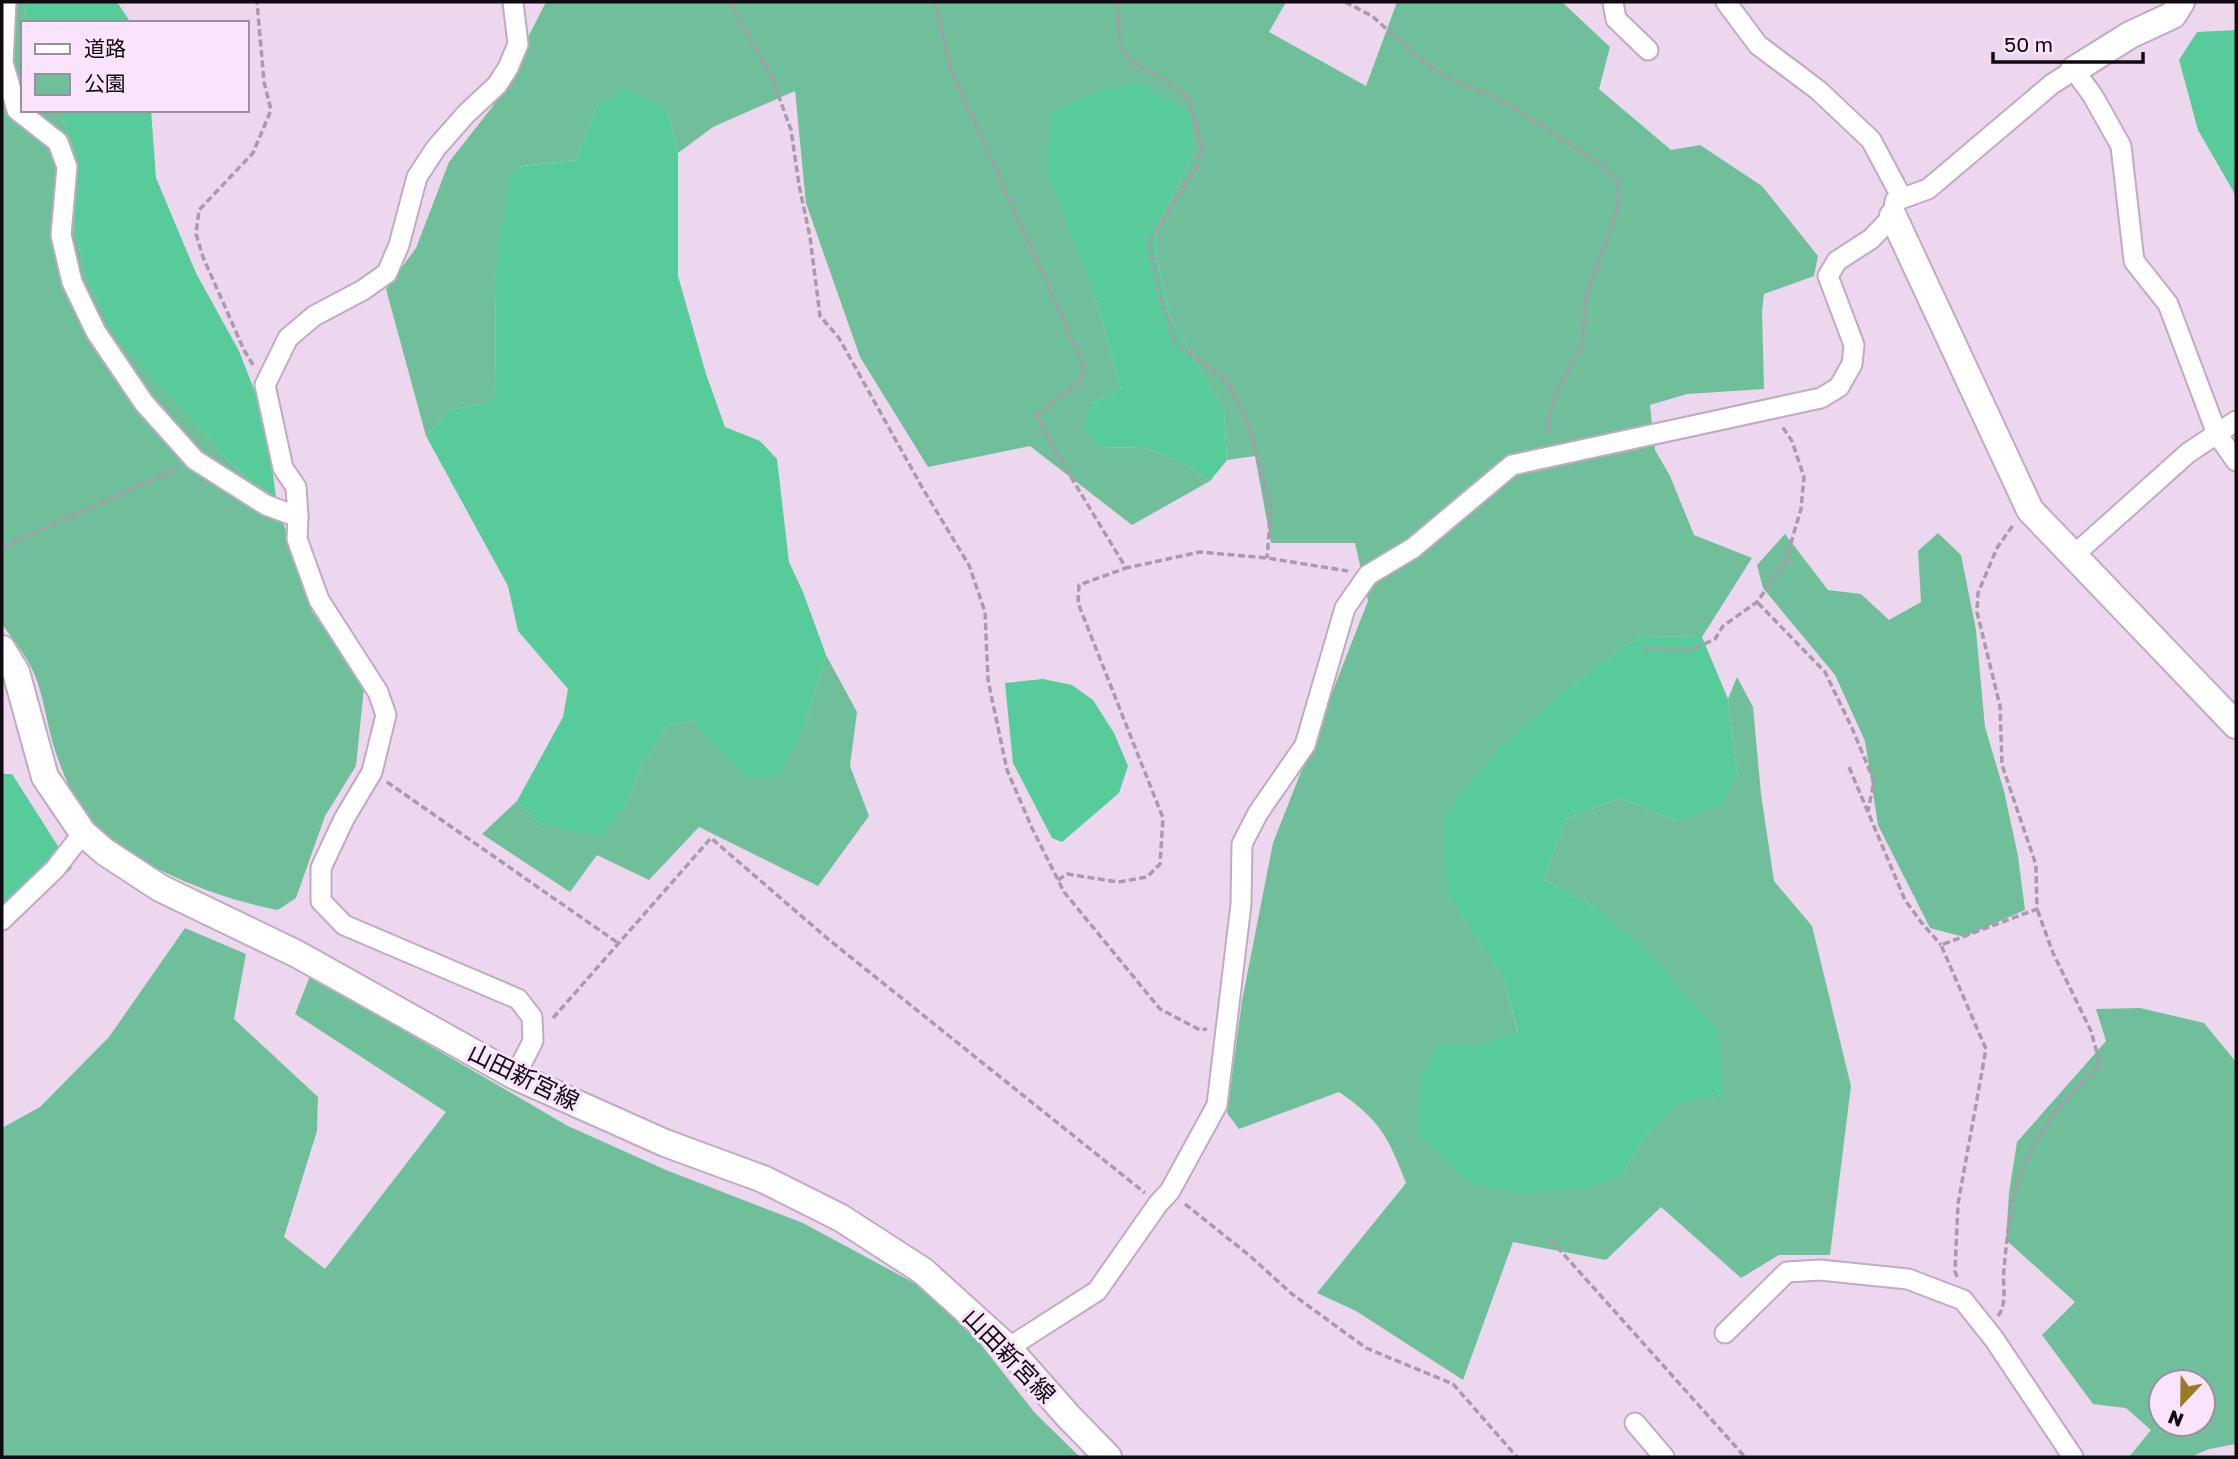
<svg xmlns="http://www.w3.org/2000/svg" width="2238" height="1459" font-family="'Golos Text','Noto Sans JP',sans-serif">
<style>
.green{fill:#6fc09a;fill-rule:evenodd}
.forest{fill:#57cb9a}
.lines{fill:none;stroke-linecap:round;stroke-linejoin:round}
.street-casing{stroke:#c0abc2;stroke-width:23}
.secondary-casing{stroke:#c0abc2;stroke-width:30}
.path{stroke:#ab99ac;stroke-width:3.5;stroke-dasharray:7 3.5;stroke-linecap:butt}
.street{stroke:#fff;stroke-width:19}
.secondary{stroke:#fff;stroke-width:26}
.labels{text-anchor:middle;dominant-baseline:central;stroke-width:6;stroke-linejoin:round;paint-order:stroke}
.street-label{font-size:24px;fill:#110a12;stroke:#fae4fc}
</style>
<rect width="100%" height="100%" fill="#edd7ef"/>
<g class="green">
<path d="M2 2H25L26 23H23V110H59L76 155 74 224 86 279 116 336 226 458 253 483 276 497 297 569 312 611 364 688 356 766 325 816 296 898 278 910C215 898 121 863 82 809 71 795 63 772 57 756 47 729 45 699 34 673 27 656 12 639 2 624Z"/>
<path d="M546 2H1286L1269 32 1366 86 1397 2H1562L1610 47 1599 89 1671 150 1700 145 1762 186 1818 256 1814 276 1764 294 1762 312 1764 389 1687 394 1650 405 1655 450 1670 476 1694 535 1752 558 1702 637 1640 636 1574 683 1448 895 1504 979 1518 1034 1472 1047 1621 1175 1645 1137 1676 1103 1722 1095 1593 906 1544 880 1566 819 1620 798 1677 821 1737 773 1728 699 1737 677 1753 707 1761 794 1774 881 1812 926 1851 1086 1830 1255H1779L1741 1278 1661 1207 1606 1260 1513 1242 1463 1380 1356 1311 1317 1293 1406 1183C1388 1137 1381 1121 1339 1092L1239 1129 1227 1113 1242 1001 1273 843 1368 601 1355 543H1271L1255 456 1227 460 1224 410 1171 320 1157 259 1155 230 1193 154 1095 296 1121 389 1092 403 1100 448 1143 447 1184 463 1210 481 1132 525 1030 446 928 467 860 357 806 203 795 91 713 127 678 153 667 108 596 107 576 160 521 166 495 279 496 394 486 403 450 410 426 436 386 289 416 248 449 162 493 106Z"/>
<polygon points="1938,533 1961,555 1976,630 1985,727 2004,791 2018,856 2025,910 1964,937 1930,928 1878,825 1865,741 1835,675 1763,588 1757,565 1785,534 1828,590 1861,594 1889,620 1921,602 1918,551"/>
<polygon points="826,655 857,712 850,766 869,816 818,886 699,827 649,880 597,855 570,892 482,834 517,801 540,824 601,835 624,808 643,764 667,725 693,721 717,745 806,722"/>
<polygon points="185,928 246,954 234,1019 318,1097 317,1131 284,1237 325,1269 446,1112 295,1014 310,976 568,1126 666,1170 803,1223 918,1285 979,1342 1035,1413 1080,1457 2,1457 2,1128 40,1107 109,1037"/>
<path d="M2140 1008 2204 1023 2236 1062V1444L2209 1449 2191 1457H2129L2151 1430 2126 1408 2093 1404 2042 1335 2075 1302 2006 1240 2009 1193 2017 1142 2106 1041 2096 1009ZM2203 1382V1424H2161V1382Z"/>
</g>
<g class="forest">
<polygon points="25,2 117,2 131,23 26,23"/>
<polygon points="2236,30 2236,196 2198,130 2179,60 2197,32"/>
<polygon points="1139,82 1191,114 1193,154 1155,230 1157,259 1171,320 1224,410 1227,460 1210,481 1184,463 1143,447 1100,448 1084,428 1092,403 1121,389 1095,296 1048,171 1050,112 1100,91"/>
<polygon points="625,90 667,108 678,153 678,276 706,374 725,427 760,441 777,459 789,562 803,592 826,655 806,722 781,774 747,779 693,721 667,725 643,764 624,808 601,836 540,824 517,801 563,717 568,689 518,631 508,586 426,436 450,410 486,403 496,394 495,279 509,182 522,166 576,160 596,107"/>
<polygon points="59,110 151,110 156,178 196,273 239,351 265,417 276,497 253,483 226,458 116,337 86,279 74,224 76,155"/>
<polygon points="1640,636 1702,637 1728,699 1737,773 1722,805 1677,821 1620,798 1566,819 1544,880 1593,906 1647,952 1718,1031 1722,1095 1676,1104 1645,1137 1621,1175 1590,1188 1518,1193 1469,1182 1418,1134 1420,1081 1439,1044 1472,1047 1518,1033 1504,979 1448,895 1444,820 1467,785 1504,745 1574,683"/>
<polygon points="1043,679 1072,685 1093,700 1114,733 1128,766 1119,793 1062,842 1052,838 1013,763 1005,683"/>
<polygon points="2,774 12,774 72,868 2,932"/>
</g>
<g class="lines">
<defs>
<g id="street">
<polyline points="6,2 3,63 17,110 58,142 67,167 61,235 72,282 96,332 144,403 195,460 266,505 298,517"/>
<polyline points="513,2 518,44 508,68 497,85 466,114 436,148 417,177 399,245 387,273 363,290 314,316 288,338 265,385 283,468 296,487 298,517 297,539 319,600 378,692 386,715 372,772 344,819 321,868 321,901 344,925 518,999 532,1017 533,1041 515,1076"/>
<polyline points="1613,2 1616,19 1648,50"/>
<polyline points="1726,2 1758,45 1818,90 1871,140 1902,198"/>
<polyline points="2074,555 2188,453 2236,421"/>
<polyline points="2,920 55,869 83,833"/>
<polyline points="1725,1333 1787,1272 1820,1270 1908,1279 1963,1300 1994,1339 2073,1457"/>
<polyline points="1008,1348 1097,1291 1158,1204 1170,1191 1217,1105 1241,904 1242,844 1258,813 1305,745 1345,608 1368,575 1413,548 1512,465 1821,398 1839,387 1852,364 1854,345 1828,276 1837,261 1871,239 1893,216 1895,201 1928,189 2052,84 2074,70 2093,96 2121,146 2134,261 2168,304 2217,434 2236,461"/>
<polyline points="1635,1423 1664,1457"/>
</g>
<g id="secondary">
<polyline points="2074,70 2130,35 2173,15 2181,2"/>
<polyline points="1893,216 2030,510 2236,725"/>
<polyline points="2,649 16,672 45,777 83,833 105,852 160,888 297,954 515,1076 665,1143 763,1179 841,1218 923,1271 1008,1348 1068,1416 1108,1457"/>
</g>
</defs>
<use href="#street" class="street-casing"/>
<use href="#secondary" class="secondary-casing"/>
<g class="path">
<polyline points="729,2 771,75 791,130 799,185 810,237 820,316 839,338 923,489 969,565 985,612 988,680 1007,770 1032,828 1064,892 1160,1009 1200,1030 1207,1029"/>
<polyline points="935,2 950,67 1083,364 1081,381 1037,414 1054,449 1126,568 1200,552 1267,558 1348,571"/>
<polyline points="1117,2 1120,44 1129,60 1168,82 1189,99 1202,147 1196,168 1149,242 1160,295 1175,342 1228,382 1247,421 1271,507 1267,558"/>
<polyline points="1345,2 1372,16 1419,58 1439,73 1508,104 1600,164 1618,181 1619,205 1586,296 1582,346 1556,392 1547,426 1549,436"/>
<polyline points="253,365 244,350 203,257 196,234 199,210 253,153 271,110 264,82 257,2"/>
<polyline points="3,547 178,468"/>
<polyline points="1758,603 1825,672 1852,728 1874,781 1868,811"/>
<polyline points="1643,649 1691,650 1715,639 1723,626 1757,602 1785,563 1801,509 1804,477 1792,441 1781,425"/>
<polyline points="1849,767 1905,900 1921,922 1941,945"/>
<polyline points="387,782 618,943"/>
<polyline points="1058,880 1067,874 1118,882 1147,877 1160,864 1163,818 1078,603 1079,585 1126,568"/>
<polyline points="553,1018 711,838 828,939 1145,1193"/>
<polyline points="1185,1204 1250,1256 1292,1294 1366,1348 1453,1384 1517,1457"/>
<polyline points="1550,1239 1745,1457"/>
<polyline points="1957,1277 1955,1271 1958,1204 1986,1049 1941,945 2037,909 2036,865 2002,765 2000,706 1977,612 1978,593 1997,548 2013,525"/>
<path d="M1998 1316C2008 1303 2002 1284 2004 1269 2006 1246 2010 1210 2016 1188 2031 1137 2063 1100 2100 1064L2091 1031 2053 953 2037 909"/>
</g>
<use href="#street" class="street"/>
<use href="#secondary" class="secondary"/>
</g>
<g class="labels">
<g class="street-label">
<text transform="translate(524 1076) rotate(26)">山田新宮線</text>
<text transform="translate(1010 1355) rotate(46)">山田新宮線</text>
</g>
</g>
<rect width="2238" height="1459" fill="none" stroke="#110a12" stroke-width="7"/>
<rect x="21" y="21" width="228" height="91" fill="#fae4fc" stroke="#9d8d9e" stroke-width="2"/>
<rect x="35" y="44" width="35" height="10" fill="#ffffff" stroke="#9d8d9e" stroke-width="2"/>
<text x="84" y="56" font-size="21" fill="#110a12">道路</text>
<rect x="35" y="74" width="35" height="21" fill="#6fc09a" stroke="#9d8d9e" stroke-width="2"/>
<text x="84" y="91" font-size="21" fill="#110a12">公園</text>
<g transform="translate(2182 1403) rotate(202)"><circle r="33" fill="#fae4fc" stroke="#9d8d9e" stroke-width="2"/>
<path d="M0-5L12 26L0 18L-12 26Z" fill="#9a7a24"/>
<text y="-10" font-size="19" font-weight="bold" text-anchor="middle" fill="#110a12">N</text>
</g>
<path d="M1993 52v10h150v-10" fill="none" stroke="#110a12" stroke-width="3.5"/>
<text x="2004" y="52" font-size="21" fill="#110a12" stroke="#fae4fc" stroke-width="5" paint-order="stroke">50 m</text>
</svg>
